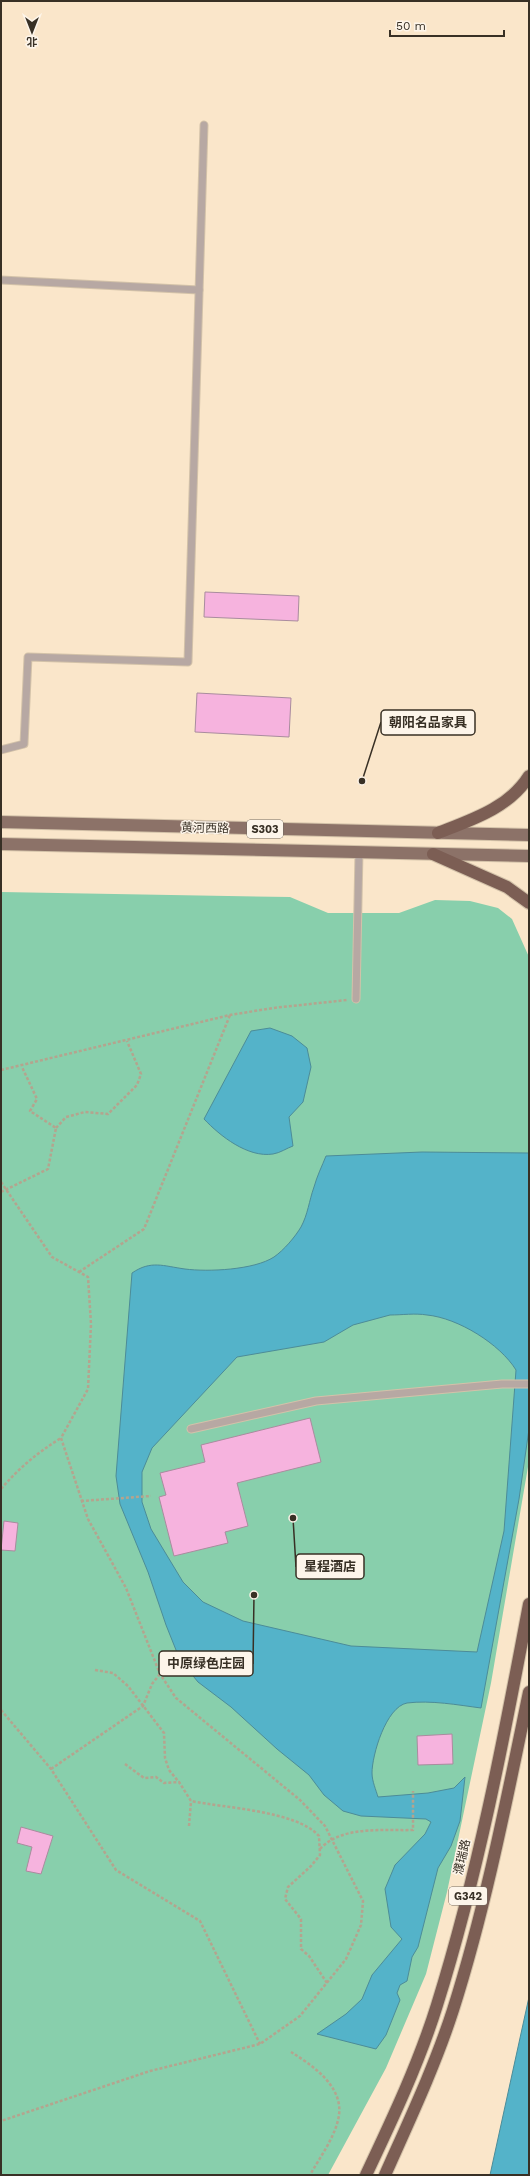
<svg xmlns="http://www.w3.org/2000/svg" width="530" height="2176" font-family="'Work Sans','Noto Sans SC',sans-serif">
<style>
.green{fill:#88cfac}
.water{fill:#54b3c9;stroke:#4c8c98;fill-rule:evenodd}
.building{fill:#f6b3de;stroke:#a98c9e}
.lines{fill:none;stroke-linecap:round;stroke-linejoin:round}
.lane-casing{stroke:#d3c2a9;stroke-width:9}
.primary-casing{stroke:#d3c2a9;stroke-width:14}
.highway-casing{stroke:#d3c2a9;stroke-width:14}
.path{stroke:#b4a48e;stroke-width:2.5;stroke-dasharray:3 2;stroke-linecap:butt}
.lane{stroke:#b7a8a3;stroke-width:7}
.primary{stroke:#8c7268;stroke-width:12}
.highway{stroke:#7c5e54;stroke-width:12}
.labels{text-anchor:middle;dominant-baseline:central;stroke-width:3;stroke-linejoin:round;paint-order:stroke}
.shield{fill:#fdf5ea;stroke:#736b60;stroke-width:1}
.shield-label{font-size:11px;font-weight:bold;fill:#383025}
.street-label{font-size:12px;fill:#383025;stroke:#fdf5ea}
.leader{fill:none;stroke:#383025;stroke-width:1.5}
.callout-dot{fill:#383025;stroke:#fdf5ea;stroke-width:1.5}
.callout{fill:#fdf5ea;stroke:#383025;stroke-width:1.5}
.callout-label{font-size:13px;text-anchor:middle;font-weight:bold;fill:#383025}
</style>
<rect width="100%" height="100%" fill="#fae6ca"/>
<polygon class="green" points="1,892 290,897 328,913 399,913 435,900 470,901 498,908 512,919 529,957 529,1461 491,1683 447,1892 426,1974 386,2068 328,2175 1,2175"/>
<g class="water">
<path d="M270 1028 292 1036 307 1048 311 1067 303 1102 289 1117 293 1146C287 1148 280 1153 273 1154 248 1158 220 1136 204 1119L251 1031Z"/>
<path d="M422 1152 529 1153V1429L519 1499 481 1708C458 1705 431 1700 407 1703 386 1707 372 1755 372 1773 372 1781 376 1790 378 1797L428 1793 454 1788 465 1777 460 1821 451 1846 438 1868 418 1947 412 1957 407 1981 400 1985 397 1993 400 2000 386 2035 376 2049 317 2034 346 2014 362 1999 372 1975 402 1939 391 1927 385 1889 395 1865 425 1834 431 1822 426 1819 361 1816 343 1811 324 1795 309 1775 277 1749 231 1707 198 1682 180 1660 166 1625 148 1572 120 1504 116 1476 132 1273C151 1260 163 1266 185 1269 208 1272 254 1270 274 1257 284 1250 295 1237 301 1227 308 1214 309 1201 314 1187 317 1176 322 1166 326 1156ZM390 1315C402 1315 415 1313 427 1315 458 1318 500 1344 516 1370L504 1531 477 1652 351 1646 243 1621 203 1602 183 1582 151 1529 142 1502V1472L152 1448 237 1357 324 1342 353 1325Z"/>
<polygon points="529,1997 529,2175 490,2175"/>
</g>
<g class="building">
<polygon points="205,592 299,596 298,621 204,617"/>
<polygon points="197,693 291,698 289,737 195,732"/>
<polygon points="310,1418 321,1462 237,1483 248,1526 225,1532 228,1543 174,1556 159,1497 166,1495 160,1473 205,1462 201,1445"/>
<polygon points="4,1521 18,1523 15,1551 1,1550"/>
<polygon points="452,1734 453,1764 418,1765 417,1736"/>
<polygon points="21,1827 53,1836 41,1874 26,1871 32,1847 17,1843"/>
</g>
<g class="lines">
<defs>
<g id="lane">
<polyline points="1,280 199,290"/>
<polyline points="1,750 24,744 28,657 188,662 204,125"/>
<polyline points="356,999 359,852"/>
<polyline points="191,1429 316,1401 502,1384 529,1384"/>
</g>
<g id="primary">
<polyline points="1,822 529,835"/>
<polyline points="1,844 529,856"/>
</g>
<g id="highway">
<path d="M438 833C471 820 509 808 529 776"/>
<polyline points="433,854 507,887 529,903"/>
<path d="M366 2175C392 2120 419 2063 437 2005 478 1874 504 1738 529 1604"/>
<path d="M385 2175C409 2121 435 2066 453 2010 486 1906 507 1798 529 1692"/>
</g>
</defs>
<use href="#lane" class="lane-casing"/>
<use href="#primary" class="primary-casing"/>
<use href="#highway" class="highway-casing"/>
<g class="path">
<polyline points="1,1070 230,1015 273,1008 347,1000"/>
<polyline points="56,1128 66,1117 85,1112 108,1114 137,1085 141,1074 127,1041"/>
<polyline points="1,1182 52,1257 88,1277 91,1324 88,1389 61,1438 88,1519 126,1588 160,1674 176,1698 300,1800 325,1826 363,1901 361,1925 346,1959 300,2016 260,2044 150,2071 1,2121"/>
<polyline points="1,1192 48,1169 56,1128 30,1111 37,1099 22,1067"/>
<polyline points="79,1272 144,1229 230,1015"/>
<path d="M1 1489C19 1468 37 1453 61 1438"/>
<polyline points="81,1501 151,1496"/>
<polyline points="95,1670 113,1673 128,1686 164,1733 165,1758 169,1770 178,1781"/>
<polyline points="1,1710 51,1769 116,1870 200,1921 260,2044"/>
<path d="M125 1764 144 1778 156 1777 164 1783 179 1782 191 1801C225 1808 297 1811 319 1836L320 1855 311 1866 288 1887 285 1899 301 1919V1949L309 1956 327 1983"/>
<polyline points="51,1769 143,1706 152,1684 160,1674"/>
<polyline points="189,1826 191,1801"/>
<path d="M320 1849C342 1825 384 1831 413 1830V1791"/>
<path d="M291 2052C312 2065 343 2086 339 2115 336 2136 320 2157 310 2175"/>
</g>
<use href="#lane" class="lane"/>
<use href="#primary" class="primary"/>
<use href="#highway" class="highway"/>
</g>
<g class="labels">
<g class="shield">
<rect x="247" y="820" width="36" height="18" rx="3"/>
<rect x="449" y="1887" width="38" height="18" rx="3"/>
</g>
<g class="shield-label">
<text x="265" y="829">S303</text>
<text x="468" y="1896">G342</text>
</g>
<g class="street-label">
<text transform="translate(205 828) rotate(1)">黄河西路</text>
<text transform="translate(462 1857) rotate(-77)">濮瑞路</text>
</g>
</g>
<path class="leader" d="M362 781L381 722M293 1518L296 1567M254 1595L253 1664"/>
<g class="callout-dot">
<circle cx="362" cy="781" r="4"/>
<circle cx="293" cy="1518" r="4"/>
<circle cx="254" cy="1595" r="4"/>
</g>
<g class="callout">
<rect x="381" y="710" width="94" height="25" rx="4"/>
<rect x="296" y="1554" width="68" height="25" rx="4"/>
<rect x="159" y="1651" width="94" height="25" rx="4"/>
</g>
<g class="callout-label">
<text x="428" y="727">朝阳名品家具</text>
<text x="330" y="1571">星程酒店</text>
<text x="206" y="1668">中原绿色庄园</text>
</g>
<rect width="530" height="2176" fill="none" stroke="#383025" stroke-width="4"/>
<g transform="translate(32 32) rotate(180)" stroke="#fdf5ea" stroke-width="3" paint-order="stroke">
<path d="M0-3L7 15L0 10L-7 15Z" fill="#383025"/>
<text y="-6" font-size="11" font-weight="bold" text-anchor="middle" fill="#383025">北</text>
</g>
<path d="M390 30v6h114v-6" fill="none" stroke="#383025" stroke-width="2"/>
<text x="396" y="30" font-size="12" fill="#383025" stroke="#fdf5ea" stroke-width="3" paint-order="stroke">50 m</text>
</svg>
